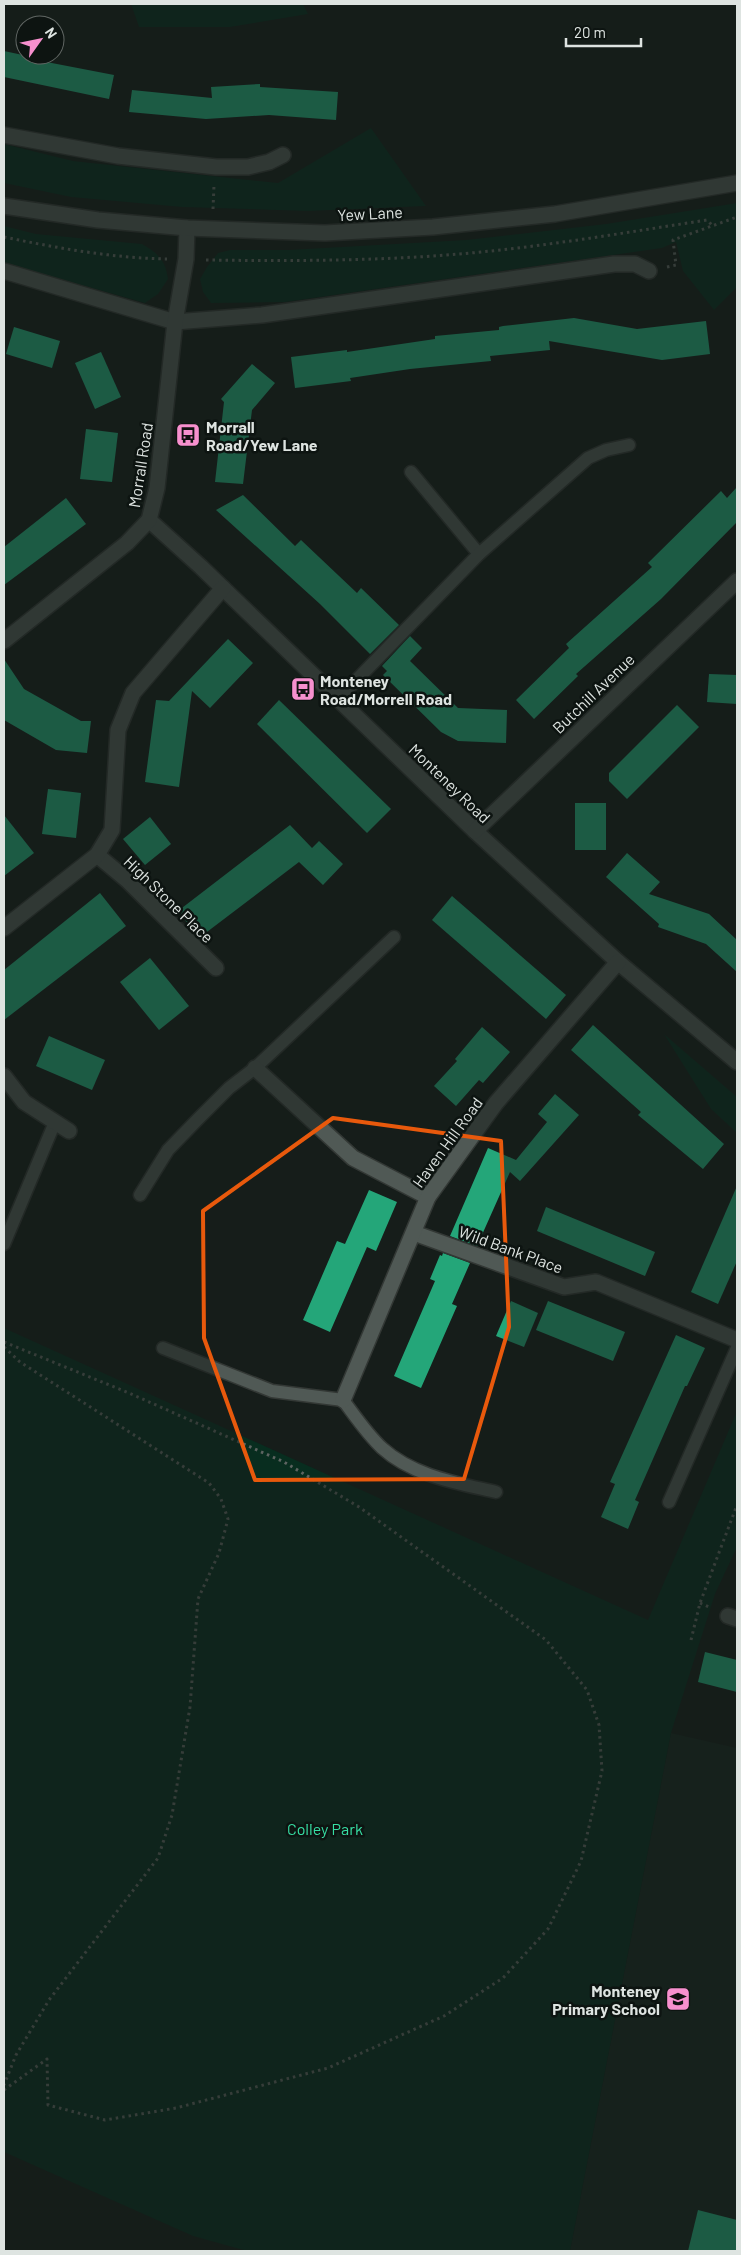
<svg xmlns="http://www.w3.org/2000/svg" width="741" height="2255" font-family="Barlow,sans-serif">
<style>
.built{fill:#18261f}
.green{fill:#082d1f}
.building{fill:#24a679}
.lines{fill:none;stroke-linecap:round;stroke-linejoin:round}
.service-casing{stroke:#333835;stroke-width:15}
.minor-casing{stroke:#333835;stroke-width:18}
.secondary-casing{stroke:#333835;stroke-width:18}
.path{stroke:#5d6461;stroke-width:3;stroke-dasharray:2.5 4;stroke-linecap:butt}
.service{stroke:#505955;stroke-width:12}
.minor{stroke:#505955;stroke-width:15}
.secondary{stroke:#505955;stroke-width:15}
.marked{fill:none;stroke:#e8590c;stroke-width:4;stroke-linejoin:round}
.labels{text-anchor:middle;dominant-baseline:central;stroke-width:5;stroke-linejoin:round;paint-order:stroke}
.street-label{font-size:16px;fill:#dee4e1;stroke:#0d1411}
.poi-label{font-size:16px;font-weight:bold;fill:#dee4e1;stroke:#0d1411;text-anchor:start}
.park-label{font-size:16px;fill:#37dfa4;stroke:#0d1411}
</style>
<rect width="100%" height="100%" fill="#161d1a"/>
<polygon class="built" points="671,1733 737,1748 737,2251 570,2251"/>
<g class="green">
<polygon points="131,4 303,4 308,14 230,27 139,27"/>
<polygon points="371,128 426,206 308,211 182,207 71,197 4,183 4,144 73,161 278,183"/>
<polygon points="737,203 737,287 714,310 683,271 676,242 662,248 285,302 211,303 203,292 200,279 207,267 218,253 230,250 288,250 466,240 606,224"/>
<path d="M4 226 36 234 142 244C158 253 166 261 168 279L158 294 145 303 4 263Z"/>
<polygon points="664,1034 737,1097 737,1133 711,1109"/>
<polygon points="4,1328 648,1620 737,1411 737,1547 715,1594 671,1733 570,2251 247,2251 193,2236 4,2152"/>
</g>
<g class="building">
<polygon points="4,51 32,57 31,59 114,75 109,99 4,77"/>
<polygon points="260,84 260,87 338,92 336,120 269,115 206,119 129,112 132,90 212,98 211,87"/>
<polygon points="574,318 637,329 706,321 710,354 662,360 549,341 550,350 490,356 491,361 410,369 350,378 351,381 295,388 291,357 347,350 347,352 435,339 435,336 499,330 499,327 503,326"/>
<polygon points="14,327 60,341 52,368 6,354"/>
<polygon points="101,352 121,397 95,409 75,363"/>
<polygon points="252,364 275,383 252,410 243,484 215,482 224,402 221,399"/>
<polygon points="86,429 118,433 112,482 80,479"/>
<polygon points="737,487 737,522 661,599 576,674 578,676 534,719 516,700 569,648 566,644 652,567 648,563 721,491 727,498"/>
<polygon points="243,495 295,546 301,540 357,593 361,588 399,625 370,654 320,604 216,510"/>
<polygon points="66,498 86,524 4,585 4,547"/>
<polygon points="410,636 422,648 410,661 458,708 507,710 506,743 458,741 441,732 383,675 387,671 382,666"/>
<polygon points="228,639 253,663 210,708 192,691 179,787 145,782 156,700 169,701"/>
<polygon points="4,659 24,689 81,721 91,721 87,753 56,750 4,720"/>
<polygon points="709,674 737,675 737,704 707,702"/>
<polygon points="279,700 391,809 367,833 257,724"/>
<polygon points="677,705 699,727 627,799 609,781 609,773"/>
<polygon points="48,789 81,793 76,838 42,834"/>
<rect x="575" y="803" width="31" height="47"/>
<polygon points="4,815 34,853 4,876"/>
<polygon points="150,817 171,844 145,865 123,839"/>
<polygon points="290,825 312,848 319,841 343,864 323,885 299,862 199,938 178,911"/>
<polygon points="627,853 660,882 649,894 709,914 737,940 737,972 706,944 658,927 659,924 606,877"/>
<polygon points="100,893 126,926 4,1020 4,970"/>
<polygon points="452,896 566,995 546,1019 432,920"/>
<polygon points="150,958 189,1006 159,1030 120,982"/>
<polygon points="593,1025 724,1144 703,1169 638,1115 641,1112 571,1050"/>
<polygon points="482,1027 510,1052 483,1083 479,1080 456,1106 434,1086 457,1061 455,1059"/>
<polygon points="49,1036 105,1060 92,1090 36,1066"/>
<polygon points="555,1094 579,1115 520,1181 510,1172 477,1246 450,1236 488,1148 516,1160 547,1122 538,1114"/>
<polygon points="737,1186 737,1261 718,1304 691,1292"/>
<polygon points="369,1190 397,1202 376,1251 367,1247 330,1332 303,1320 337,1241 345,1244"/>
<polygon points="546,1207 655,1252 645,1276 537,1231"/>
<polygon points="443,1253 470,1263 452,1304 457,1306 421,1388 394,1376 435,1281 430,1279 440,1255 442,1256"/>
<polygon points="511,1301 538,1313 524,1347 496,1336"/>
<polygon points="548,1301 625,1332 613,1361 536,1330"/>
<polygon points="676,1335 705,1348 687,1386 685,1386 635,1500 639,1502 628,1529 601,1517 615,1484 610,1482"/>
<polygon points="705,1652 737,1660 737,1692 698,1682"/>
<polygon points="698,2210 737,2220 737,2251 688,2251"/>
</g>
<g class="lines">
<defs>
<g id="service">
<polyline points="411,472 479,554"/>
<polyline points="338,699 479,554 588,458 606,450 629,445"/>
<polyline points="140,1195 168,1150 198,1119 229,1088 255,1068 394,937"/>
<polyline points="4,1244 55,1122"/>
<path d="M163 1348 272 1391 343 1400C355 1416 367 1434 382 1448 413 1476 457 1483 496 1492"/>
<polyline points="669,1502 737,1348"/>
</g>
<g id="minor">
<polyline points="4,135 118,156 216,167 248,167 269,162 283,155"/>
<polyline points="4,271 175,322 262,315 614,264 635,264 649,271"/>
<polyline points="149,520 201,567 475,831 618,962 737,1062"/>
<polyline points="4,641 127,543 149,520 157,488 175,322 186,259 187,228"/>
<polyline points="475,831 737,581"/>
<polyline points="97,855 127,880 216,968"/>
<polyline points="4,928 97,855 112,830 118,730 133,693 223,588"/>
<polyline points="255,1068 353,1158 428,1197"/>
<polyline points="4,1076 24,1102 69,1131"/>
<polyline points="414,1233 564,1287 596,1282 737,1340"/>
<polyline points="343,1400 428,1197 496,1103 618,962"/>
<polyline points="728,1616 737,1619"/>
</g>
<polyline id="secondary" points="4,206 98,220 187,228 325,233 433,227 555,214 737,183"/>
</defs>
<use href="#service" class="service-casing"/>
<use href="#minor" class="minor-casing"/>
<use href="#secondary" class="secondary-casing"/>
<g class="path">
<polyline points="213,209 214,185"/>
<path d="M4 237C57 248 112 258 167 259"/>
<path d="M206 260C282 261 357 261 433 256 525 250 616 234 707 220L713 226"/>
<polyline points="667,267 676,265 673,240 737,217"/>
<polyline points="4,1342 129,1393 284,1462 359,1507 546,1640 587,1690 599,1725 602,1771 581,1861 548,1929 503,1978 444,2016 328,2068 176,2108 105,2120 48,2105 47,2059 4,2090"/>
<polyline points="4,1347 20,1362 209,1483 221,1499 228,1519 219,1553 198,1599 190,1707 172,1815 158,1858 49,2000 16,2055 4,2085"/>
<polyline points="700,1603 711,1608"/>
<polyline points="691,1640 700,1603 737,1505"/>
</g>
<use href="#service" class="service"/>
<use href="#minor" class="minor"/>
<use href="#secondary" class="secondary"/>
</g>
<path d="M0 0H741V2255H0ZM333 1118 501 1141 509 1327 464 1479 255 1480 204 1338 203 1211Z" fill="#161d1a" fill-opacity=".55" fill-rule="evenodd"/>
<path class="marked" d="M333 1118 501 1141 509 1327 464 1479 255 1480 204 1338 203 1211Z"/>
<defs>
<symbol id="bus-square" viewBox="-11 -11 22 22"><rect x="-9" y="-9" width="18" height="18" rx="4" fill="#f790ce" stroke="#0d1411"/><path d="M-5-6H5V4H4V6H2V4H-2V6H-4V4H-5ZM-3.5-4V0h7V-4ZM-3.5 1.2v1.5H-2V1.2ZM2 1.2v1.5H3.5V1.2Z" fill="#111"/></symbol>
<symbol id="school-square" viewBox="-11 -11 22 22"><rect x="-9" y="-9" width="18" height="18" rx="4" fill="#f790ce" stroke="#0d1411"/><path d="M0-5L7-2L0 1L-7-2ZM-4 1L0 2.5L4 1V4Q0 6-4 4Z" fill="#111"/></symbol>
</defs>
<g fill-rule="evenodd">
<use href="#bus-square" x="174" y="421" width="28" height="28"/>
<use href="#bus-square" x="289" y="675" width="28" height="28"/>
<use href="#school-square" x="664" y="1985" width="28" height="28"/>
</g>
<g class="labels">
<g class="street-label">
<text transform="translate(370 213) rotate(-3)">Yew Lane</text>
<text transform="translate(140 465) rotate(-81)">Morrall Road</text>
<text transform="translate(593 693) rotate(-44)">Butchill Avenue</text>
<text transform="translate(450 783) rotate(44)">Monteney Road</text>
<text transform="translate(169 899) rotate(44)">High Stone Place</text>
<text transform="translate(447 1142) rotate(-54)">Haven Hill Road</text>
<text transform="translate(511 1249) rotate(20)">Wild Bank Place</text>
</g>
<g class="poi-label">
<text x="206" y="426">Morrall<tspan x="206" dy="18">Road/Yew Lane</tspan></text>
<text x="320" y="680">Monteney<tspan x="320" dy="18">Road/Morrell Road</tspan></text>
<text x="660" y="1990" text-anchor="end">Monteney<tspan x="660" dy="18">Primary School</tspan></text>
</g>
<g class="park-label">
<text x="325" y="1828">Colley Park</text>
</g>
</g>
<rect width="741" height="2255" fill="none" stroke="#dee4e1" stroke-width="10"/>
<g transform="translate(40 40) rotate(57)"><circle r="24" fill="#0d1411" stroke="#616764"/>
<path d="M0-4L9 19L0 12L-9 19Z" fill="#f790ce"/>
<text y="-8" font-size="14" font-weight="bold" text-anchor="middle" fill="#dee4e1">N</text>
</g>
<path d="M566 38v8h75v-8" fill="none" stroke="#dee4e1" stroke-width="2.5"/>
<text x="574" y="38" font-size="15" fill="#dee4e1" stroke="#0d1411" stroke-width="4" paint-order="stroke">20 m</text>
</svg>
